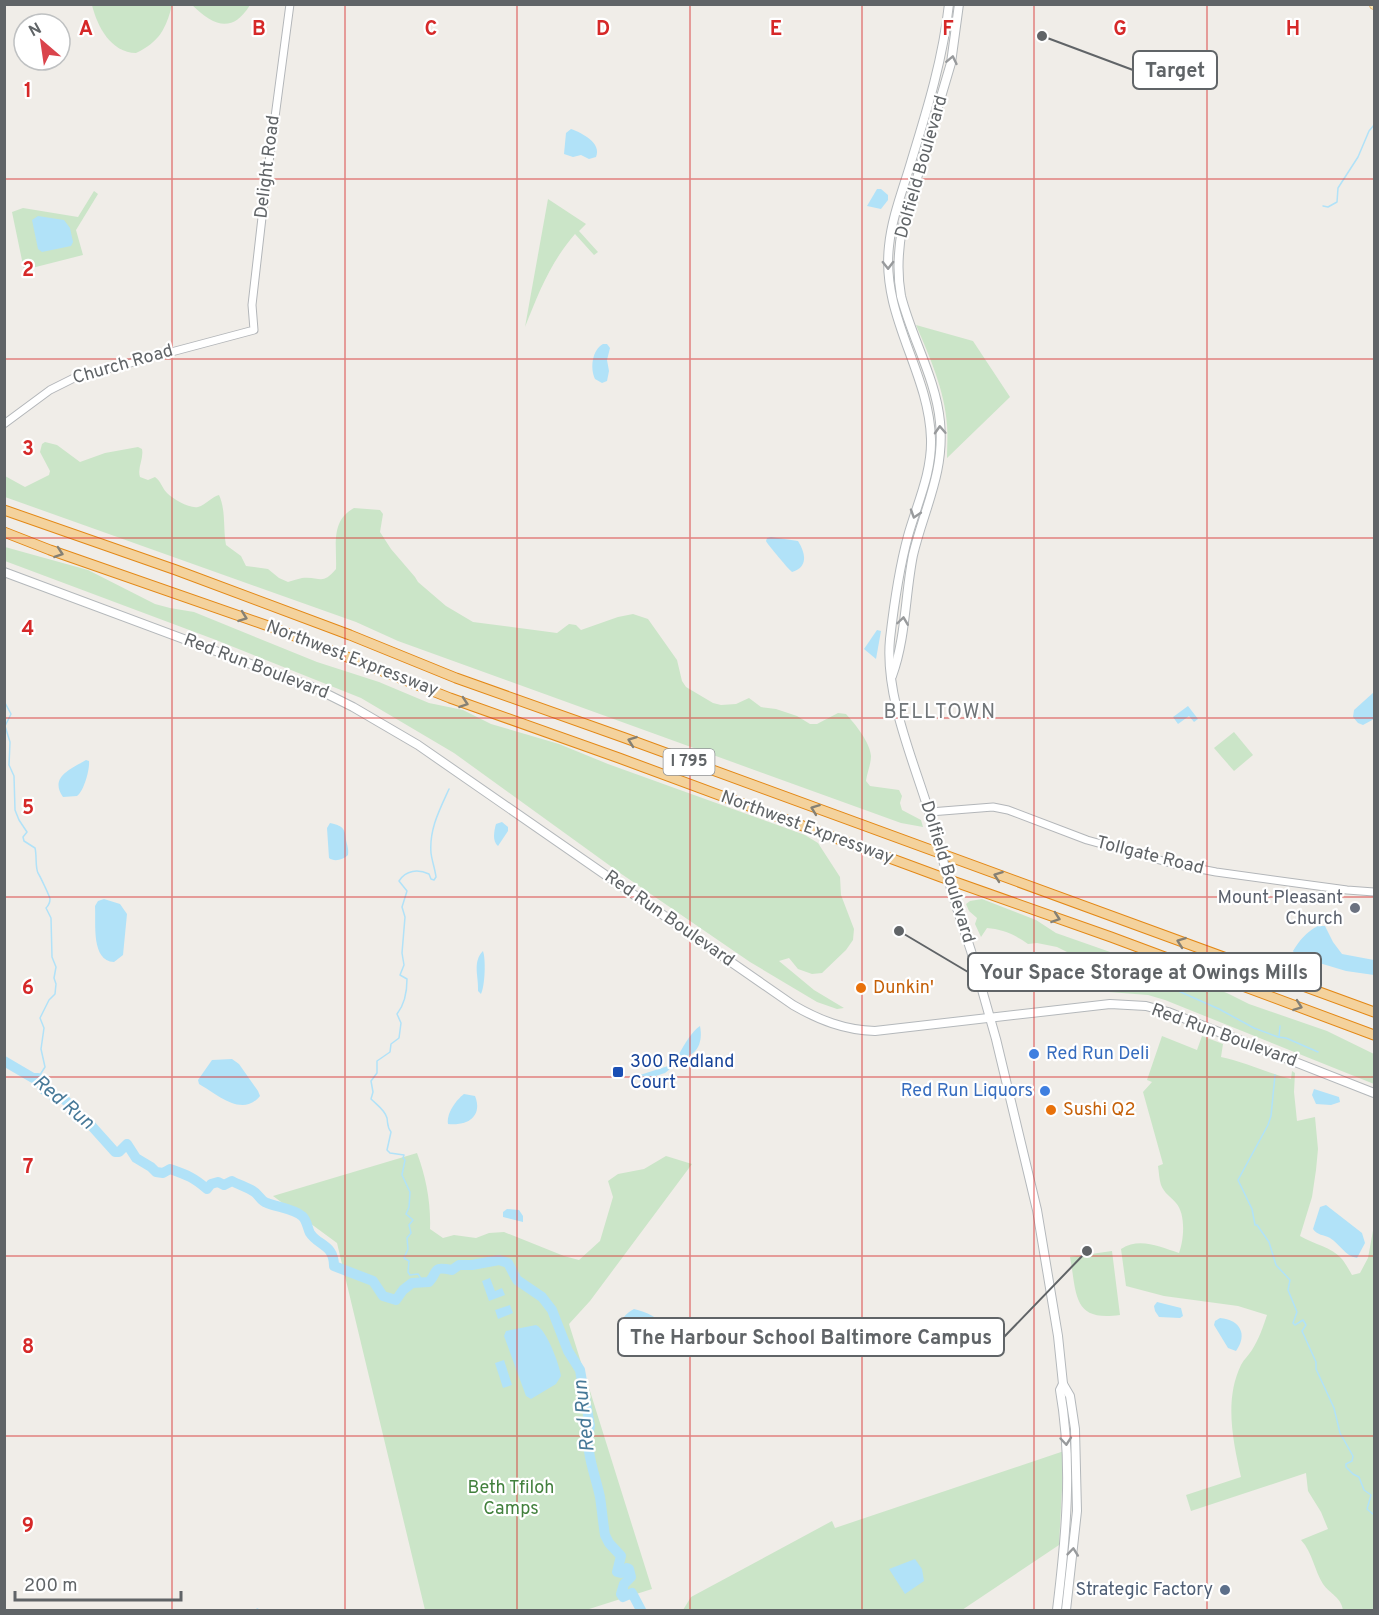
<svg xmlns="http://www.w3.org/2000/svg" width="1379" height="1615" font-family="Overpass,sans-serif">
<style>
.green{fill:#cbe5c8}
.water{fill:#b1e2f8}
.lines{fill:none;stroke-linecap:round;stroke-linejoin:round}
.stream{stroke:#b1e2f8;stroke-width:1.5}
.river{stroke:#b1e2f8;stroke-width:10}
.tertiary-casing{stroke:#b3b6b9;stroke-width:9}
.secondary-casing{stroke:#b4b8bb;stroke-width:10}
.primary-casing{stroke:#e5b46c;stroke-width:10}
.motorway-casing{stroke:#e38816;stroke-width:11}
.tertiary{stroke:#fff;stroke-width:7}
.secondary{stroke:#fff;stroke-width:8}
.primary{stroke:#f8e5b5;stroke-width:8}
.motorway{stroke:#f4d29c;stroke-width:9}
.secondary-bridge-casing{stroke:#b4b8bb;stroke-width:10;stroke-linecap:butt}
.secondary-bridge{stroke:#fff;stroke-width:8}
.oneway{stroke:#989a9c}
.oneway2{stroke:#858074}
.grid{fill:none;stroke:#d62828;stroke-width:1.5;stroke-opacity:0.55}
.worship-dot{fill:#6b7280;stroke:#fff;stroke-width:2}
.food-dot{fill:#e8710a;stroke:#fff;stroke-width:2}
.shop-dot{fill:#3f7fe0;stroke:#fff;stroke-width:2}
.transit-dot{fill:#1a4fb4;stroke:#fff;stroke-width:2}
.service-dot{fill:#5c6f8a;stroke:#fff;stroke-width:2}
.labels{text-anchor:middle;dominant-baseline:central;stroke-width:4.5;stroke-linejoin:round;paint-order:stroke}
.shield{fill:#fff;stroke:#909295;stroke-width:1.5}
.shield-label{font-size:16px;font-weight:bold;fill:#606467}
.street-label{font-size:18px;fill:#606467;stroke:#fff}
.worship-label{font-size:18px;fill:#5b616d;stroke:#fff;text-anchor:end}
.food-label{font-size:18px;fill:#c56008;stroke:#fff;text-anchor:start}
.shop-label{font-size:18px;fill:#366cbe;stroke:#fff;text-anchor:start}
.transit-label{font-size:18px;fill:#164399;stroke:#fff;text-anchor:start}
.park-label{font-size:18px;fill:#42803d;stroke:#fff}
.service-label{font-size:18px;fill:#4e5e75;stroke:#fff;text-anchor:end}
.neighbourhood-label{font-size:20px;letter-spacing:1.5px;fill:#717679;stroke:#fff}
.water-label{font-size:20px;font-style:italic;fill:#477998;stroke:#fff}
.grid-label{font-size:20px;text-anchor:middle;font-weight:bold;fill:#d62828;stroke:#fff;stroke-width:4.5;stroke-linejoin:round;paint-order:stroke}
.leader{fill:none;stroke:#606467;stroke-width:2}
.callout-dot{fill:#606467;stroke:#fff;stroke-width:2}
.callout{fill:#fff;stroke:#606467;stroke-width:2}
.callout-label{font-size:20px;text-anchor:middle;font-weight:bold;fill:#606467}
</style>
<rect width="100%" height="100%" fill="#f0ede8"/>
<g class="green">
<path d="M92 5V4L172 5C166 29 159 42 136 53 111 53 97 26 92 5Z"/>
<path d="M192 5H250C232 34 214 26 192 5Z"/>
<polygon points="94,191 98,194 76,230 83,255 24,270 12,212 23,208 78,217"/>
<path d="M548 199 586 224 579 231 598 252 594 255 575 234C550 263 539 292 525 327Z"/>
<path d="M916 325 973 341 1010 397 947 458C947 447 948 436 947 425 945 391 929 355 916 325Z"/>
<path d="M45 442 57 445 80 462 105 453 138 447 142 449C144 459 137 468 140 477L148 480 155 477C161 481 162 488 167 493 173 499 190 509 198 507 206 505 211 497 219 495 226 510 223 529 226 545L241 556 246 566 268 569 279 578 288 582C292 581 297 579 302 578 320 576 322 586 336 569 337 546 330 521 354 508L380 510 383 514 380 532 391 549 415 577 418 582 446 606 473 622 557 633 569 624 576 625 581 630 618 617 633 614 648 619 677 660 682 681 686 687 713 703 721 705 736 704 749 698 761 707 776 709 797 716 810 724H817L838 713 846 714C855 724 870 742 871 756 871 764 867 773 866 781L870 786 899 790 902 796 900 803 902 810 921 820 923 827 901 823 398 641 356 622 5 497V476L25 487 49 475 50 471 40 452 42 444Z"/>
<polygon points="5,547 88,570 155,604 170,608 194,612 317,662 379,682 429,703 463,710 491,724 559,744 608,764 805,835 818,843 840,877 841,895 854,929 853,940 846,950 822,973 812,974 798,969 789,958 779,961 814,990 844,1008 837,1009 817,1002 750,962 620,873 454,753 361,698 216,640 5,561"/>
<polygon points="1234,732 1253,755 1234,771 1214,748"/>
<path d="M982 899 1036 920 1056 933 1227 993 1249 1004 1327 1031 1374 1054V1084L1165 1000 1148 995 1109 992 1104 981 1110 979 1109 975 1099 969 1096 962 1087 958 1077 957 1057 947 1037 943 1028 944C1016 935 1002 929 987 928L981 937 975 924 977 918 969 911 966 904 970 901Z"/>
<path d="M1162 1036 1197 1050 1202 1036 1223 1044 1221 1057C1245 1062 1267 1073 1291 1079L1292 1071 1295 1073 1294 1092 1297 1121 1315 1117 1318 1149 1316 1170 1312 1197 1300 1236C1313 1244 1332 1247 1342 1259 1346 1264 1349 1270 1352 1275L1360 1273 1368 1258 1374 1225V1610H1343C1341 1597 1330 1594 1323 1584 1314 1570 1313 1553 1301 1540L1328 1529 1321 1512 1308 1491 1306 1473 1191 1511 1186 1495 1241 1477C1233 1441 1224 1400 1241 1365 1244 1359 1249 1355 1252 1350 1259 1339 1263 1327 1267 1315L1238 1306 1164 1296 1126 1286 1121 1249C1140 1237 1159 1247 1179 1253 1184 1240 1186 1214 1176 1203 1171 1197 1164 1193 1161 1185 1159 1179 1159 1172 1158 1166L1163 1164 1143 1092 1152 1082 1147 1080Z"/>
<path d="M417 1153C426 1177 431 1203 430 1229L443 1238 454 1235 476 1238 489 1233 504 1232 564 1256 579 1260 600 1241 613 1197 608 1181 618 1174 644 1169 666 1156 692 1164 590 1301 569 1324 652 1589 586 1610H425L337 1243 273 1196Z"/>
<path d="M1112 1251 1120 1315C1072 1322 1077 1294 1070 1257Z"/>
<polygon points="1064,1451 1059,1545 962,1610 683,1610 691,1597 832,1521 835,1528"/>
</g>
<g class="water">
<path d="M571 129C582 133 602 143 596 157L589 159 581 155 573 157 564 154 566 133Z"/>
<polygon points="877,189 881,189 888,195 888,200 881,209 867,206"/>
<polygon points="38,216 64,220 70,228 73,242 71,246 42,252 38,249 32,220"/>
<path d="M603 344H607L610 348 607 360 609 371 607 381 602 383 595 379C590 368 592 350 603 344Z"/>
<path d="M771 537 798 541C806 554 808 567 792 572 789 570 768 545 766 541L767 538Z"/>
<polygon points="877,630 881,631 876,659 864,649"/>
<polygon points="1374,692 1374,719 1363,725 1358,723 1353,717 1354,710"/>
<polygon points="1188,706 1198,719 1194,722 1189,716 1178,724 1173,717"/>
<path d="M86 760 89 761C90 769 84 791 77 796L63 797C49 777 71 769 86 760Z"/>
<path d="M502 822 508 827V831L498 846C492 841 494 831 496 824Z"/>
<path d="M330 823C342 826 345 827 346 840 347 845 349 849 348 855 343 860 334 862 329 858L327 828Z"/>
<path d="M104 899 120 904 127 914 123 955 114 962C91 961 96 924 95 906L98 901Z"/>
<path d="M1318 926H1325L1333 942 1342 954 1374 960V975L1346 971 1296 956 1293 951C1300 940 1306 932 1318 926Z"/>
<path d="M483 951C486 960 485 986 481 994L478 991C479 977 472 962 483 951Z"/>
<path d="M700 1026C703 1041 698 1055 683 1057L679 1054C684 1045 692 1031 700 1026Z"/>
<path d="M232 1059 239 1064 258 1091 260 1096C242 1118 217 1094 199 1084L198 1080 212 1060Z"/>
<polygon points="668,1066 670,1069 665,1073 640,1081 638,1077 640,1075"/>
<polygon points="1314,1089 1339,1097 1340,1102 1331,1105 1316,1104 1312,1095"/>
<path d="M464 1094 475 1096C483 1116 468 1126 448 1124 446 1114 456 1100 464 1094Z"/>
<path d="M1326 1205 1362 1233 1365 1243 1357 1258C1345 1256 1340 1244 1330 1238 1323 1234 1318 1236 1313 1229L1320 1207Z"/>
<polygon points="507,1209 519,1210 523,1216 523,1222 503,1217 503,1212"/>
<polygon points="490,1278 495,1291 502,1288 505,1295 489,1301 482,1281"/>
<polygon points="1157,1302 1181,1308 1183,1316 1180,1318 1159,1317 1155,1311 1154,1306"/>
<polygon points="510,1305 513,1313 498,1319 495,1310"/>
<path d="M634 1309C646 1312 660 1317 665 1329 659 1333 633 1333 622 1336L618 1331C618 1322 626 1313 634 1309Z"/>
<path d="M1220 1318C1240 1320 1248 1334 1236 1351L1228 1348 1214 1325 1215 1321Z"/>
<path d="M536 1325C547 1330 559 1364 561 1376L556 1384 531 1399 526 1396 504 1336 506 1331Z"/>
<polygon points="504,1360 512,1385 503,1388 495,1363"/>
<polygon points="915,1559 922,1569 924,1581 905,1594 889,1569"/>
</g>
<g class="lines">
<g class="stream">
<polyline points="1323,206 1328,207 1337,202 1338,188 1358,157 1369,131 1374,125"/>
<path d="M4 701 11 714 5 726 10 742 9 765 14 776 15 810 19 820 27 832 23 837 24 841 35 848C37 856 35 866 38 873 40 876 50 897 50 899 50 902 48 906 46 908L51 918 52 957 56 967 54 978 56 984 55 994 49 1000 40 1018 44 1028 41 1049 45 1067 38 1078"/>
<polyline points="1129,973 1140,974 1219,1009 1254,1028 1278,1037 1286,1038 1318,1052"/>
<polyline points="1279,1037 1280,1026"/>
<polyline points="1275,1075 1271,1116 1268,1125 1238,1180 1252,1209 1255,1225 1257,1225 1269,1242 1276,1265 1290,1280 1288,1290 1297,1312 1293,1323 1295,1325 1303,1320 1306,1325 1302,1331 1316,1362 1316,1369 1334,1408 1340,1433 1353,1456 1352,1461 1346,1464 1346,1467 1353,1474 1359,1477 1364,1490 1371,1495 1367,1509 1374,1515"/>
<path d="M424 1283 418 1274 410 1275 408 1272 409 1261 404 1258 408 1249 407 1238 411 1233 409 1225 413 1220 406 1214 409 1207 410 1192 402 1175 405 1160 403 1158 404 1155 390 1153 387 1150 391 1132C387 1127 388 1124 387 1118 385 1110 377 1105 371 1099L373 1092 371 1081 377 1073V1061L390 1052 391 1044 399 1038 401 1023 397 1014C405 1004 407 992 407 979L400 975 404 965 402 953 405 917 402 907 407 891 399 881C406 870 418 869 429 874L431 879 434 880 436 877C435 869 432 861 431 853 429 829 440 809 449 789"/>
<polyline points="257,1609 259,1610"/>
</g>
<path class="river" d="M4 1061 33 1078H38L43 1089 52 1095 64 1099 69 1104 77 1118 89 1123 115 1152H119L127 1144 136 1158 151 1167 156 1172 163 1173 170 1169C187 1175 193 1177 207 1189L211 1184 218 1182 224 1185 232 1181C239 1185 247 1187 253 1191 259 1194 260 1201 267 1203 277 1207 294 1209 302 1216 307 1220 307 1227 310 1233 318 1246 334 1244 334 1266L373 1281 383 1296 396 1300 403 1290 412 1283 429 1282C439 1271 431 1266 452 1270L459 1265H472L499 1260 508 1263 517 1280 542 1297 552 1310 568 1351 580 1370 590 1426C584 1450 595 1473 600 1497 602 1510 603 1523 605 1535L609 1543 621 1556 617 1572 621 1573 627 1568 629 1569 631 1577 624 1584 621 1594 623 1597 632 1593 641 1610"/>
<defs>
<g id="tertiary">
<polyline points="4,424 50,390 74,378 254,330 252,305 264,200 290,4"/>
<polyline points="930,812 993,807 1008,810 1087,840 1174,864 1216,872 1347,890 1374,892"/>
</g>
<g id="secondary">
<path d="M4 572 315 688 353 707 418 745 793 1005C819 1020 844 1030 875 1031L1110 1004 1146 1006 1168 1012 1374 1093"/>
<path d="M892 676C906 638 905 595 913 555 924 509 945 472 940 422 936 379 912 339 901 296 897 274 898 252 902 229L951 63 959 4"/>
<path d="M935 832C919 772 884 701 890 639 894 604 899 569 908 536 917 504 932 473 931 439 929 371 881 317 889 246 892 216 904 187 912 159 928 107 943 58 949 4"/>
<polyline points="954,899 971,951 996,1039 1037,1210 1058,1336 1063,1384 1070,1396 1075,1429 1077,1511 1066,1610"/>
<path d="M1057 1610C1066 1536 1073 1464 1060 1390L1063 1384"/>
</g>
<polyline id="primary" points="1374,4 1374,5"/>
<g id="motorway">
<polyline points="4,510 176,570 350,635 456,678 625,738 1374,1012"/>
<polyline points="4,532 50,550 274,628 450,698 619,758 941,877 1111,937 1374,1035"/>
</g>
</defs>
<use href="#tertiary" class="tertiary-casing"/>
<use href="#secondary" class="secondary-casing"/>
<use href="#primary" class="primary-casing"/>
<use href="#motorway" class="motorway-casing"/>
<use href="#tertiary" class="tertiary"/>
<use href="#secondary" class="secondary"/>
<use href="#primary" class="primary"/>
<use href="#motorway" class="motorway"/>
<defs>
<polyline id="secondary-bridge" points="935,832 954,899"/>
</defs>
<use href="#secondary-bridge" class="secondary-bridge-casing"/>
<use href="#secondary-bridge" class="secondary-bridge"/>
</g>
<defs><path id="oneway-chevron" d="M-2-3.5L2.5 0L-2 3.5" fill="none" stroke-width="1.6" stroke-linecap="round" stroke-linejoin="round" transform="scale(1.5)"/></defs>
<g class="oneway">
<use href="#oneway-chevron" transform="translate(952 60) rotate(-78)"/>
<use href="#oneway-chevron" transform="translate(888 265) rotate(89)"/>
<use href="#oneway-chevron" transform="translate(940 430) rotate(-93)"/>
<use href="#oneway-chevron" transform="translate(915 514) rotate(108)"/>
<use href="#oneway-chevron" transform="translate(903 621) rotate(-82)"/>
<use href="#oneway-chevron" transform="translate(1066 1441) rotate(85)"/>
<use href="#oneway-chevron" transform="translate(1073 1552) rotate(-84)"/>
</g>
<g class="oneway2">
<use href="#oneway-chevron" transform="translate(59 553) rotate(19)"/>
<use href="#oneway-chevron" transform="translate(243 617) rotate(20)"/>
<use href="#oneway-chevron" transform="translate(464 703) rotate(19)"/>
<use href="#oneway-chevron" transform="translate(632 741) rotate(-160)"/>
<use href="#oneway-chevron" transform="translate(815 809) rotate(-159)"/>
<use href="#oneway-chevron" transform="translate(998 876) rotate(-160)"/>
<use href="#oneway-chevron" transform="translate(1056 918) rotate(19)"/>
<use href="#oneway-chevron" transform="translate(1181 942) rotate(-160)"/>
<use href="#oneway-chevron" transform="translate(1298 1006) rotate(20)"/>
</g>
<path class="grid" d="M172 4V1610M345 4V1610M517 4V1610M690 4V1610M862 4V1610M1034 4V1610M1207 4V1610M4 179H1374M4 359H1374M4 538H1374M4 718H1374M4 897H1374M4 1077H1374M4 1256H1374M4 1436H1374"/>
<circle class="worship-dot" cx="1355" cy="908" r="6"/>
<g class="food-dot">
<circle cx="861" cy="988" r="6"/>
<circle cx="1051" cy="1110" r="6"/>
</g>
<g class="shop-dot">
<circle cx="1034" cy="1054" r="6"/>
<circle cx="1045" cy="1091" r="6"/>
</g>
<rect class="transit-dot" x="612" y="1066" width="12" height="12" rx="3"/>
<circle class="service-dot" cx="1225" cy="1590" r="6"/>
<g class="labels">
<rect class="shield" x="663.5" y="749" width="51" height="26" rx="4.5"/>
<g class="shield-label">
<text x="689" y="762">I 795</text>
</g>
<g class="street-label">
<text transform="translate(268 167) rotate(-83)">Delight Road</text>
<text transform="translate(922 167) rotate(-74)">Dolfield Boulevard</text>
<text transform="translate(123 365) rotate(-16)">Church Road</text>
<text transform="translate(352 659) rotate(21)">Northwest Expressway</text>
<text transform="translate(256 667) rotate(21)">Red Run Boulevard</text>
<text transform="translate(807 828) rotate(20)">Northwest Expressway</text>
<text transform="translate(1150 856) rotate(14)">Tollgate Road</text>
<text transform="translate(947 872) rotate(73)">Dolfield Boulevard</text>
<text transform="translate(669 919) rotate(35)">Red Run Boulevard</text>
<text transform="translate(1224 1036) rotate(20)">Red Run Boulevard</text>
</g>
<g class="worship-label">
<text x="1343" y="898">Mount Pleasant<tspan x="1343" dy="21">Church</tspan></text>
</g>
<g class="food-label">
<text x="873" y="988">Dunkin'</text>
<text x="1063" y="1110">Sushi Q2</text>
</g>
<g class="shop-label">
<text x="1046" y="1054">Red Run Deli</text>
<text x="1033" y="1091" text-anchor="end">Red Run Liquors</text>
</g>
<g class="transit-label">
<text x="630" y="1062">300 Redland<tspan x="630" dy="21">Court</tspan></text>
</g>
<g class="park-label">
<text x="511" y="1488">Beth Tfiloh<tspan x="511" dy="21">Camps</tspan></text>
</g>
<g class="service-label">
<text x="1213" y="1590">Strategic Factory</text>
</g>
<g class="neighbourhood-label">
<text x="940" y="713">BELLTOWN</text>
</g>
<g class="water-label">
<text transform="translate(63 1103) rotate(40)">Red Run</text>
<text transform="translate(585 1416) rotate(-96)">Red Run</text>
</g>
</g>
<g class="grid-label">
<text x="86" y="35">A</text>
<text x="259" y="35">B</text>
<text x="431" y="35">C</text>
<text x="603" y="35">D</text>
<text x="776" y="35">E</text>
<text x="948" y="35">F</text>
<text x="1120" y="35">G</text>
<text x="1293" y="35">H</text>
<text x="28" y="97">1</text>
<text x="28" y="276">2</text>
<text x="28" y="455">3</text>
<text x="28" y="635">4</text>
<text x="28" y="814">5</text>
<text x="28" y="994">6</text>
<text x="28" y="1173">7</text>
<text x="28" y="1353">8</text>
<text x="28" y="1532">9</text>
</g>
<path class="leader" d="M1042 36L1133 70M899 931L968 972M1087 1251L1004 1337"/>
<g class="callout-dot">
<circle cx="1042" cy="36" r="6"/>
<circle cx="899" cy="931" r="6"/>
<circle cx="1087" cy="1251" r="6"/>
</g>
<g class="callout">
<rect x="1133" y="51" width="84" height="38" rx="6"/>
<rect x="968" y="953" width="353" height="38" rx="6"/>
<rect x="618" y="1318" width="386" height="38" rx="6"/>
</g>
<g class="callout-label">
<text x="1175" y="77">Target</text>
<text x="1144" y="979">Your Space Storage at Owings Mills</text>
<text x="811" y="1344">The Harbour School Baltimore Campus</text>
</g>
<rect width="1379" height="1615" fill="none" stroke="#606467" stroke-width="12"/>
<g transform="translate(42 42) rotate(331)"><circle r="28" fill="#ffffff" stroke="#bfc1c2" stroke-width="1.5"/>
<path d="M0-4.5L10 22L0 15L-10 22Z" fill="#da444c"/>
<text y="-9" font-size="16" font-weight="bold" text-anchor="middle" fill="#606467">N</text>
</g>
<path d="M15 1591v9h166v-9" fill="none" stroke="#606467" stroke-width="3"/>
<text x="24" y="1591" font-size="18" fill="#606467" stroke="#ffffff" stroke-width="4.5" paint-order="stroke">200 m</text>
</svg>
